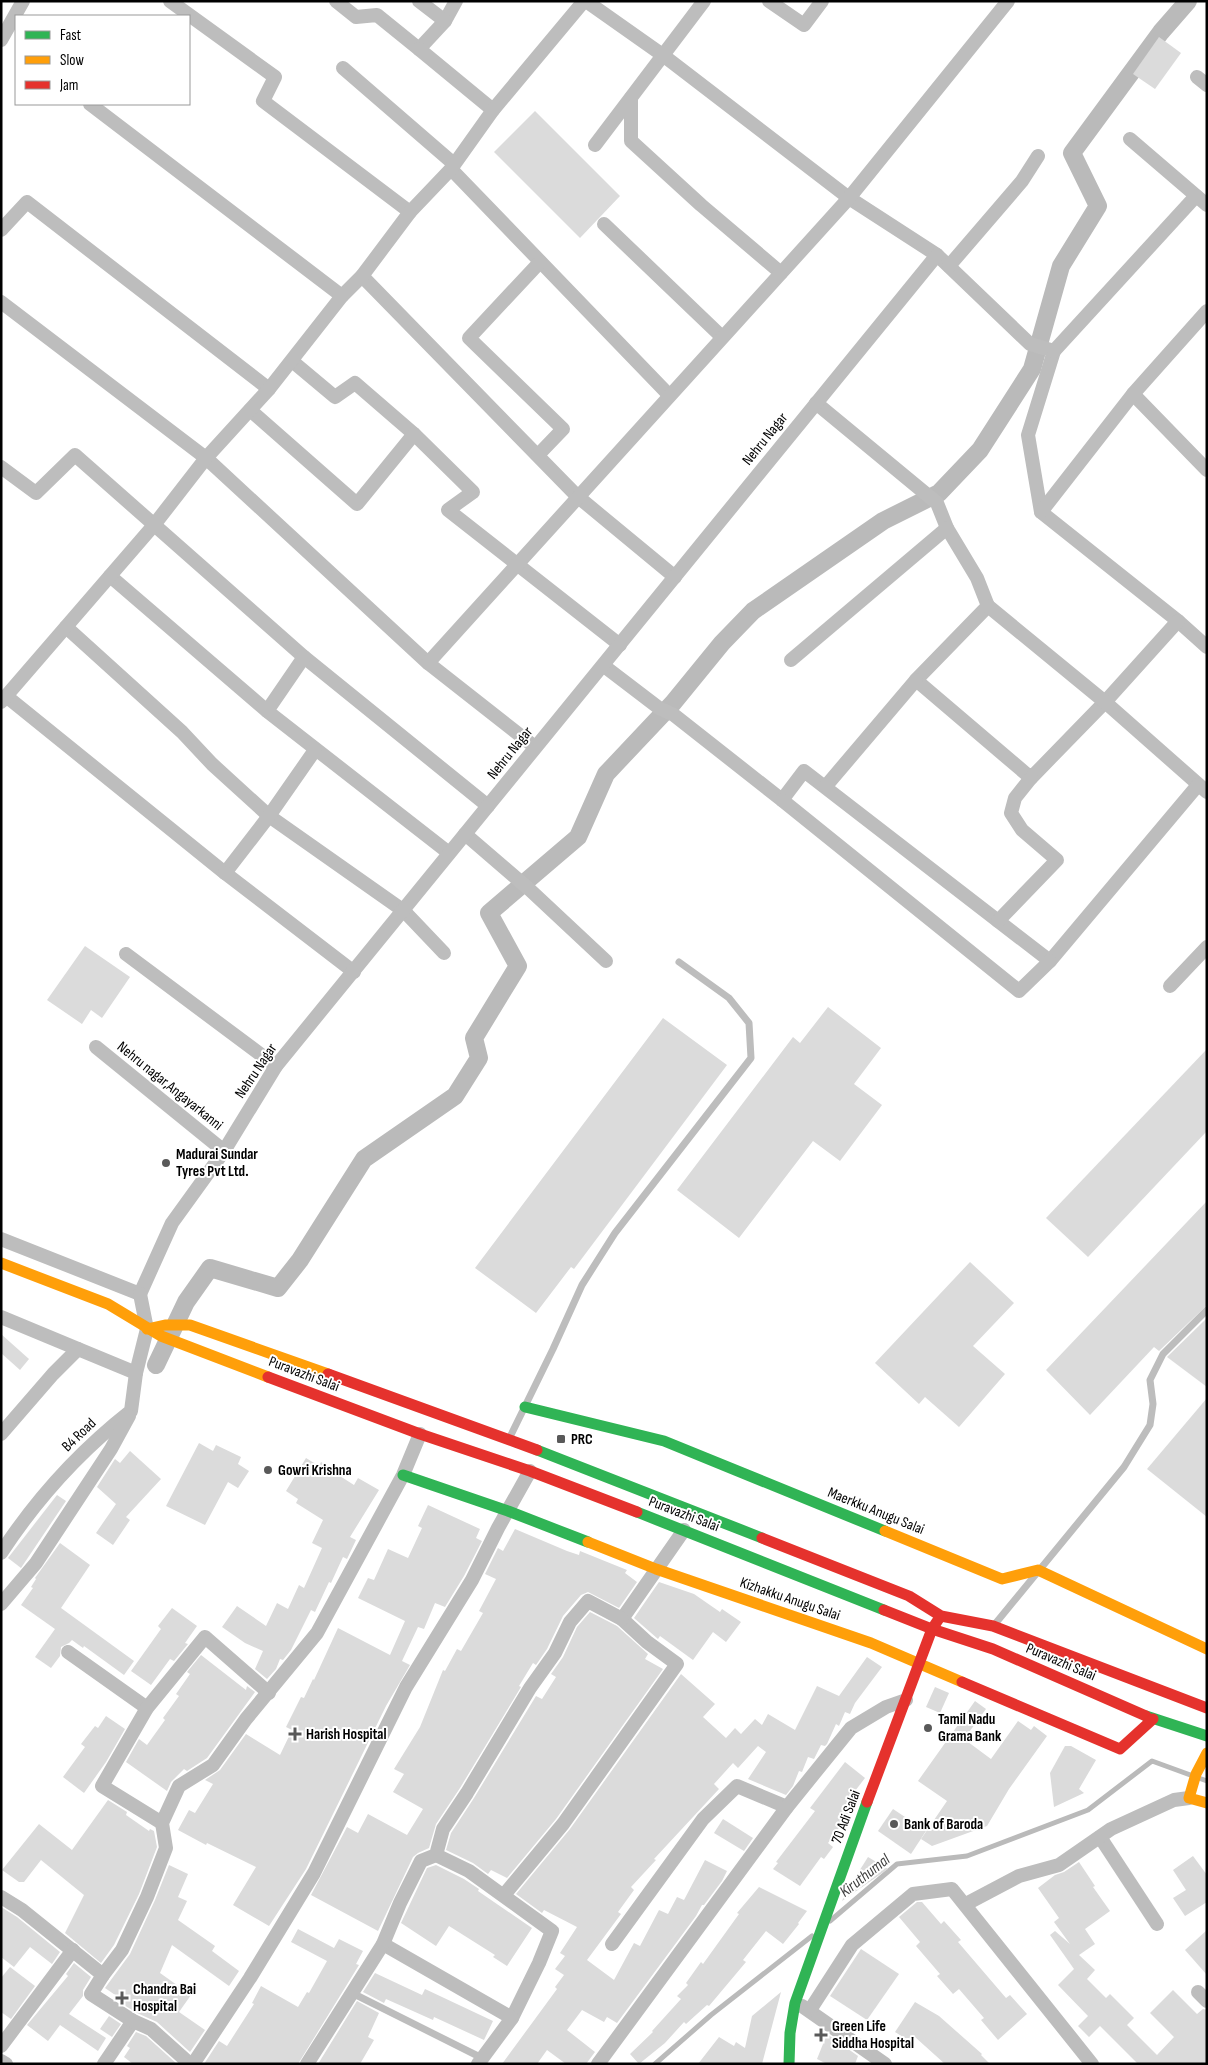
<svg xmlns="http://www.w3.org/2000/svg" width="1208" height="2065" font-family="'Sofia Sans Condensed',sans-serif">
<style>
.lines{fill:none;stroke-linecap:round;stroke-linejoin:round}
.stream{stroke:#bababa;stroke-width:5}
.canal{stroke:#bababa;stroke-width:18}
.building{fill:#dbdbdb}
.lane{stroke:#bdbdbd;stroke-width:7}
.street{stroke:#bdbdbd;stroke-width:14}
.fast{stroke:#30b455;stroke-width:11}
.slow{stroke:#ff9f0a;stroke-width:11}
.jam{stroke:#e5322d;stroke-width:11}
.poi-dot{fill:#595959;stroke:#fff;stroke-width:2}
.labels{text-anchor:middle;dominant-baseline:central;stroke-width:4;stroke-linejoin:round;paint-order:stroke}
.street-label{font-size:15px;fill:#000;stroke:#fff}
.poi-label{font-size:15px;font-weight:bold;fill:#000;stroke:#fff;text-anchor:start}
.water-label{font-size:16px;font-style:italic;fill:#3d3d3d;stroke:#fff}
</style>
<rect width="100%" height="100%" fill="#fff"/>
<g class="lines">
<g class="stream">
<polyline points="830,1921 897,1864 967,1856 1088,1810 1152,1761 1207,1781"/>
<polyline points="655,2064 711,2015 812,1936"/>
</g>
<polyline class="canal" points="156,1365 186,1302 210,1268 278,1288 300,1260 364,1159 455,1096 479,1058 474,1038 518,966 489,913 578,837 606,774 673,703 722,643 753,611 883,521 939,493 980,450 1032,369 1061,266 1098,206 1072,153 1161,32 1188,1"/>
</g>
<g class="building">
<polygon points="1159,37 1181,53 1155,89 1133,74"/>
<polygon points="535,111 620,196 580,238 494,152"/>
<polygon points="85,946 130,977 102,1018 91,1010 82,1024 47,1000"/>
<polygon points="828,1007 881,1048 854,1084 882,1105 840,1161 813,1141 739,1238 677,1190 793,1037 800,1043"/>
<polygon points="663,1018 727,1065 574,1269 571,1267 536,1313 475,1268"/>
<polygon points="1207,1049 1207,1131 1088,1257 1046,1218"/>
<polygon points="1207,1201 1207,1305 1159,1351 1154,1347 1090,1415 1046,1370"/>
<polygon points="970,1262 1014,1303 973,1346 1005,1374 959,1427 925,1397 919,1404 875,1363"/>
<polygon points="1207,1318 1207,1387 1167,1357"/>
<polygon points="1,1334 29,1359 20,1370 1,1353"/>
<polygon points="1207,1398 1207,1517 1147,1469"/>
<polygon points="199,1443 213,1451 216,1445 241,1457 238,1464 249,1471 238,1488 228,1482 205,1525 166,1506"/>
<polygon points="130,1451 161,1479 126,1517 130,1520 113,1545 96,1533 116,1504 97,1487 115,1459 120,1463"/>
<polygon points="306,1458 319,1466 321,1462 333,1469 332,1471 354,1485 358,1478 379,1490 350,1537 356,1540 347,1559 343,1557 331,1583 329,1582 315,1612 311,1610 291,1650 283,1660 280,1659 276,1669 267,1679 255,1669 263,1651 245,1643 222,1627 237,1606 266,1626 277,1603 288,1609 299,1585 304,1588 322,1548 312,1543 323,1520 296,1503 298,1499 286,1491"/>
<polygon points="57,1495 66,1501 21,1568 8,1558"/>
<polygon points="428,1505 480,1529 476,1538 482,1541 464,1576 445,1607 435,1603 424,1629 418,1627 402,1661 410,1665 386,1706 306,1869 269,1926 233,1905 256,1867 207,1843 206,1845 178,1830 189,1810 195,1813 213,1784 205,1780 220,1770 246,1734 280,1755 292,1730 286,1727 301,1697 304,1698 313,1679 314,1680 338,1628 390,1655 405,1621 358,1598 368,1578 374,1580 388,1549 408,1558 422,1528 418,1526"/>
<polygon points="515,1529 567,1551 579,1555 580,1551 627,1570 625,1573 637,1582 619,1608 588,1592 581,1595 563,1616 547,1649 536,1665 533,1663 519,1686 521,1687 460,1788 436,1824 429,1848 418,1853 413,1857 378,1931 311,1895 347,1827 358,1833 368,1814 407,1835 423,1809 393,1792 404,1774 394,1769 420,1727 443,1670 445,1671 457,1649 461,1651 483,1613 479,1611 496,1579 485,1574 498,1548 503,1551"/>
<polygon points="60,1543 90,1565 61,1608 134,1661 124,1675 84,1646 83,1648 72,1640 69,1643 61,1647 60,1656 51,1668 35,1657 55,1629 21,1605 33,1588 31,1587 36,1579 35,1578"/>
<polygon points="659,1582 694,1594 720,1612 722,1609 741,1622 726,1642 713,1632 693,1660 660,1636 658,1639 634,1618"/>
<polygon points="172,1608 197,1626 185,1643 188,1644 174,1661 170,1659 151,1685 131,1671 161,1629 158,1626"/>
<polygon points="590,1612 617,1626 648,1654 645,1659 663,1669 556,1819 507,1878 491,1870 488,1874 473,1863 446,1850 451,1833 474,1798 536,1696 542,1699 556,1677 551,1674 563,1657 577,1627"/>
<polygon points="201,1655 246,1690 247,1686 255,1692 207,1758 187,1771 184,1769 171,1782 167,1791 126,1762 139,1739 147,1745 165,1720 163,1718 179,1696 176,1694 190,1674 187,1672"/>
<polygon points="867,1657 882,1667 855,1703 850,1714 845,1712 839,1726 836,1724 827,1744 825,1746 821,1745 814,1759 808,1757 802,1772 799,1771 793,1786 786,1795 748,1779 766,1752 758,1746 738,1768 733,1763 714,1784 719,1789 654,1859 656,1860 631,1887 634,1890 618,1912 621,1914 587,1960 614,1980 634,1943 640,1946 659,1910 668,1914 677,1897 684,1900 705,1860 727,1871 722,1881 704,1905 702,1905 696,1916 617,2023 607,2017 604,2022 582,2010 567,2030 595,2052 586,2064 566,2064 547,2050 537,2064 502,2064 557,1989 555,1987 564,1975 555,1969 565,1956 560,1953 577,1927 544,1910 542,1913 516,1894 570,1829 681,1674 715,1704 703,1717 726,1738 735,1728 741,1734 755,1719 762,1725 768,1714 795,1730 817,1686 839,1696"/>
<polygon points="935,1687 949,1693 940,1713 926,1707"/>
<polygon points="975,1701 986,1709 964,1739 991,1759 1018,1721 1031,1730 1034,1726 1047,1736 1009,1789 987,1826 932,1846 921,1839 947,1801 918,1781"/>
<polygon points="106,1716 125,1729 106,1762 84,1793 63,1777 85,1747 81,1744 95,1726 98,1728"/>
<polygon points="1065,1746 1071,1746 1096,1760 1079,1789 1084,1793 1054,1807 1050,1773"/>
<polygon points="845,1762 865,1778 855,1791 857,1793 849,1805 853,1808 852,1810 828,1843 833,1847 824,1859 821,1857 800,1886 773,1869 778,1863 776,1862 815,1811 810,1808"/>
<polygon points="108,1800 127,1812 126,1815 149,1831 150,1829 154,1831 157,1847 139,1894 114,1945 101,1963 65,1933 84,1895 41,1860 24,1882 19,1882 2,1870 39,1824 72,1850"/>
<polygon points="893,1809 926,1831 911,1854 878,1831"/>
<polygon points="723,1819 753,1838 744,1851 714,1833"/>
<polygon points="1193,1856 1207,1875 1207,1902 1185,1916 1173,1898 1186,1890 1173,1870"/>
<polygon points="868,1857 888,1869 842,1901 846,1892"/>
<polygon points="1079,1862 1095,1886 1093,1887 1110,1911 1085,1929 1095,1944 1079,1955 1095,1970 1087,1979 1106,1998 1110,1994 1134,2018 1127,2025 1157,2055 1174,2037 1150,2013 1173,1990 1197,2014 1203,2009 1207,2010 1207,2064 1138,2064 1100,2026 1089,2037 1078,2026 1088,2016 1058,1985 1074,1969 1050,1935 1055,1931 1070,1944 1054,1922 1059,1918 1038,1888 1055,1875 1064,1872"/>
<polygon points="169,1865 188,1874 178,1897 187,1901 178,1920 215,1946 212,1951 239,1971 229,1986 172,1945 160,1973 191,1995 179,2012 205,2030 190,2052 157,2022 137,2013 119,2002 121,1999 105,1988 130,1954 155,1900"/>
<polygon points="436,1865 464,1879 479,1889 478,1891 532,1928 507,1966 493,1957 495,1955 449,1926 436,1946 401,1923 427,1868"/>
<polygon points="759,1887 807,1911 798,1923 799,1924 783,1944 766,1931 743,1960 746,1962 709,2006 707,2005 686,2024 684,2022 665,2043 639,2064 630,2054 653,2032 652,2031 681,1999 677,1996 688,1985 686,1983 701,1962 703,1964 739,1914 737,1913"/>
<polygon points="917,1902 922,1902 941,1924 944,1921 961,1940 958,1942 1006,1998 1010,1995 1027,2014 998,2040 981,2020 984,2018 959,1989 953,1994 937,1976 940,1974 916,1946 920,1942 899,1917"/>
<polygon points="1,1907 17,1917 60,1952 52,1964 30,1947 14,1967 1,1957"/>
<polygon points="298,1929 334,1948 339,1939 363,1951 356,1964 359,1965 298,2064 204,2064 219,2041 227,2046 254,2004 252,2003 261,1986 298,2007 307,1992 309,1993 327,1961 291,1942"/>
<polygon points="1207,1930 1207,1975 1185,1950"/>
<polygon points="861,1949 899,1974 867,2020 830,1996"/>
<polygon points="74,1963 91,1977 83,1990 83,1996 69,2014 106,2038 98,2051 60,2025 48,2041 27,2025 68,1976 66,1974"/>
<polygon points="10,1967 35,1986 11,2019 1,2012 1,1978"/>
<polygon points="375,1973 422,1995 425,1989 493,2021 484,2040 434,2017 433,2020 386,1999 384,2003 363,1992"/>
<polygon points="781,1992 762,2064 698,2064 719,2037 734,2046 736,2042 745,2048 752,2016"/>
<polygon points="357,2001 379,2013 368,2037 374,2040 360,2064 318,2064"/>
<polygon points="915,2002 939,2016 982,2054 981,2055 990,2064 945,2064 915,2037 911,2042 895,2032"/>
<polygon points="109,2016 121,2024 112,2037 100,2029"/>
<polygon points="136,2032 146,2036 177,2064 133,2064 124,2057 130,2048 127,2046"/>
<polygon points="827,2034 858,2056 855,2064 827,2064 817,2059"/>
</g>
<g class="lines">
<g class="lane">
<polyline points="510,1437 553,1349 582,1285 615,1233 751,1058 749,1023 729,998 679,962"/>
<polyline points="995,1624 1124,1467 1150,1425 1153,1404 1150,1380 1163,1354 1207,1310"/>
<polyline points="352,1993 482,2058"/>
</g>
<g class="street">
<polyline points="170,1 275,77 263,101 410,212"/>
<polyline points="336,1 356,17 377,15 419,49 445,21 456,1"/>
<polyline points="419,1 445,21"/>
<polyline points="586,1 664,56 849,198 937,255 1030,344 1054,351 1028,435 1041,512 1178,621 1207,647"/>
<polyline points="769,1 804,25 822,1"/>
<polyline points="1,40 23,1"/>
<polyline points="419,49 493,110"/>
<polyline points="343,68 454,164"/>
<polyline points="1197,77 1207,85"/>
<polyline points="631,98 631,141 701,205 781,273"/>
<polyline points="90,104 342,296"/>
<polyline points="1130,139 1207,205"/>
<polyline points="595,145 704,1"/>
<polyline points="451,169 669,395"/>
<polyline points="604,224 722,337"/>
<polyline points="1,230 27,202 269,389"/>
<polyline points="949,266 1022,181 1038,156"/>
<polyline points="362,276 577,496 675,577"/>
<polyline points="1,302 206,458 428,663"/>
<polyline points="1054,351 1196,196"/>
<polyline points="292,361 335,397 355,383 414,434"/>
<polyline points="1133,394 1207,470"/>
<polyline points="816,403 937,503 947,528 977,578 988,606 916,680 1031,778 1105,702 1178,621"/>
<polyline points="250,410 357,504 414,434 473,492 448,510 620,645"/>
<polyline points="538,455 563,429 469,338 540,262"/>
<polyline points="1,467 36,493 75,455 304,657 488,806"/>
<polyline points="1041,512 1133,394 1207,311"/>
<polyline points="110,576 267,711"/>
<polyline points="988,606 1105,702 1207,792"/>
<polyline points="66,627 182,732 212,764 269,816 404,911 444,953"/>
<polyline points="304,657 267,711 449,853"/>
<polyline points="791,660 947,528"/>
<polyline points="604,666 659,708 674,715 782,800 804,771 1050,961 1198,785"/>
<polyline points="6,696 225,873 269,816 315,750"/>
<polyline points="1,702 154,525 206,458 269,389 342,296 362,276 410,212 451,169 493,110 584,1"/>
<polyline points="535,747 428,663 849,198 1008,1"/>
<polyline points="826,786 916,680"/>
<polyline points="782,800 1019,991 1050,961"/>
<polyline points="465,834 529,889 606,961"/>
<polyline points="225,873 354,972"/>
<polyline points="998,921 1057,860 1022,830 1011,813 1015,798 1031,778"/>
<polyline points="126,954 276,1066"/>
<polyline points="1170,986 1207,947"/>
<polyline points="96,1047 224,1151"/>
<polyline points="1,1239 140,1294"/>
<polyline points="140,1294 172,1223 224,1151 276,1066 937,255"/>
<polyline points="1,1317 78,1349"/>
<polyline points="1,1434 53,1374 78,1349 136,1373"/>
<path d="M1 1553C37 1498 80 1451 131 1411L136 1373 147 1329 140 1294"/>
<polyline points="1,1604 36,1563 111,1449 129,1416"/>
<polyline points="68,1652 147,1708"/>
<polyline points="162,1823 102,1786 147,1708 205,1637 269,1693"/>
<polyline points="1100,1837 1157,1924"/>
<polyline points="436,1855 469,1871 552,1931 539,1963 512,2018"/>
<polyline points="504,1895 563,1824 677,1664 647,1642 622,1619 684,1530"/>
<polyline points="1,1897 22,1910 103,1975"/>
<polyline points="966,1904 1019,1876 1059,1865 1111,1829 1174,1800 1189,1798"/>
<polyline points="383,1944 512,2018 478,2064"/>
<polyline points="612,1944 703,1819 737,1786 787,1807"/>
<polyline points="1198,1992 1207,2001"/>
<polyline points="802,2006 885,2064"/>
<polyline points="810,2010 852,1945 913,1894 952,1889 1092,2064"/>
<polyline points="1,2046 73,1950"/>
<polyline points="1,2061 6,2064"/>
<polyline points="104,2064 133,2021"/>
<polyline points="190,2064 151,2029 133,2021 91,1994 103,1975 122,1950 147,1897 166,1848 162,1823 179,1786 213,1765 246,1719 317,1633 403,1475 420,1434"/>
<polyline points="193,2064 250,1978 314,1873 406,1687 472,1580 498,1528 530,1471"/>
<polyline points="307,2064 383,1944 400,1903 421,1861 436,1855 443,1829 467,1793 530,1688 555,1653 570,1622 588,1601 622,1619"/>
<polyline points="598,2064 787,1807 851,1728 886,1707 906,1700"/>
</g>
<g class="fast">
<polyline points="525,1407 664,1441 885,1531"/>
<polyline points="537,1450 762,1538"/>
<polyline points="403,1475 508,1511 588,1542"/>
<polyline points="637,1512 884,1610"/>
<polyline points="1146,1716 1207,1736"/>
<polyline points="789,2064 790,2033 795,2003 867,1802"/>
</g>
<g class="slow">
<polyline points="1,1263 108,1304 161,1336 268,1377"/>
<polyline points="147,1329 165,1325 190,1325 328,1374"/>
<polyline points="885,1531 1002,1579 1038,1570 1207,1649"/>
<polyline points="588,1542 656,1569 871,1643 962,1682"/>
<polyline points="1207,1753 1196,1774 1189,1798 1207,1803"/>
</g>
<g class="jam">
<polyline points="328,1374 537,1450"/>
<polyline points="268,1377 420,1434 530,1471 637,1512"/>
<polyline points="762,1538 909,1596 941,1616 993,1626 1207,1708"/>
<polyline points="884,1610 932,1629 993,1649 1146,1716"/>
<polyline points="962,1682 1120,1749 1153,1719"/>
<polyline points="867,1802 932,1629 940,1617"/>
</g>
</g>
<g class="poi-dot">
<circle cx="166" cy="1163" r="5"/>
<rect x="556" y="1434" width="10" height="10" rx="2.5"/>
<circle cx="268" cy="1470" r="5"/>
<circle cx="928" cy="1728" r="5"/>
<path d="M292.5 1726.5h5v5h5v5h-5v5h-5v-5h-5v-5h5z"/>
<circle cx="894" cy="1824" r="5"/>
<path d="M119.5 1990.5h5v5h5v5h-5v5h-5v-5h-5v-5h5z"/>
<path d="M818.5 2027.5h5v5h5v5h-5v5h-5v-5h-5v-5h5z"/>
</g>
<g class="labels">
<g class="street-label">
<text transform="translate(765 439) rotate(-51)">Nehru Nagar</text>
<text transform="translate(510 753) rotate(-51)">Nehru Nagar</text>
<text transform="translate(256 1071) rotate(-56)">Nehru Nagar</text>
<text transform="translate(170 1086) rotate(39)">Nehru nagar,Angayarkanni</text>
<text transform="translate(304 1374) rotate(21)">Puravazhi Salai</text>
<text transform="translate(79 1435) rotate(-44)">B4 Road</text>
<text transform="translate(876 1511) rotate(22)">Maerkku Anugu Salai</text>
<text transform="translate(684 1514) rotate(21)">Puravazhi Salai</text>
<text transform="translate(790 1599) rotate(19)">Kizhakku Anugu Salai</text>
<text transform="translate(1061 1662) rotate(23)">Puravazhi Salai</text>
<text transform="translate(846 1817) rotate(-69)">70 Adi Salai</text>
</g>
<g class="poi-label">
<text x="176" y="1154">Madurai Sundar<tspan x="176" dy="17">Tyres Pvt Ltd.</tspan></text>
<text x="571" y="1439">PRC</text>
<text x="278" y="1470">Gowri Krishna</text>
<text x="938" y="1719">Tamil Nadu<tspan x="938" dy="17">Grama Bank</tspan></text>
<text x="306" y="1734">Harish Hospital</text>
<text x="904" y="1824">Bank of Baroda</text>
<text x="133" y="1989">Chandra Bai<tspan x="133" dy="17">Hospital</tspan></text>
<text x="832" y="2026">Green Life<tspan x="832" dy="17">Siddha Hospital</tspan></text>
</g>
<g class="water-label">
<text transform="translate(865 1876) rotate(-38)">Kiruthumal</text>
</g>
</g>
<rect width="1208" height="2065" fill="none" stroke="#000000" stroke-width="5"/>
<rect x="15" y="15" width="175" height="90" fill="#ffffff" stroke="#999999"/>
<rect x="25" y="31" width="25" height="8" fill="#30b455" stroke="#999999"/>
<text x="60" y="40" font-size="15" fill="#000000">Fast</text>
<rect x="25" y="56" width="25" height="8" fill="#ff9f0a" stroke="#999999"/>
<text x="60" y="65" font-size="15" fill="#000000">Slow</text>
<rect x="25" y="81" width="25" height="8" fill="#e5322d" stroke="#999999"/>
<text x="60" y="90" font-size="15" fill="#000000">Jam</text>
</svg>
